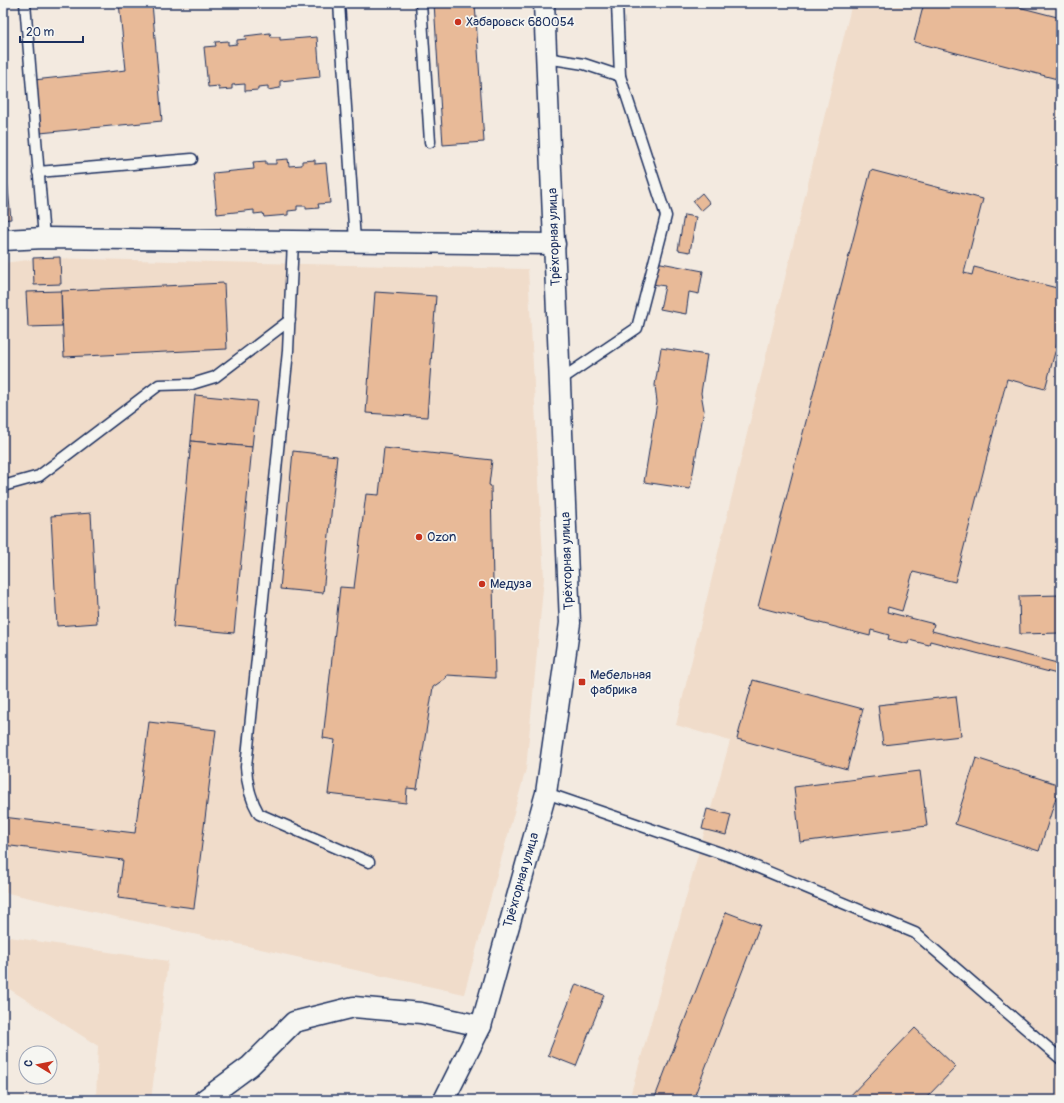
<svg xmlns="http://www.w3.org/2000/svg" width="1064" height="1103" font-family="Pangolin,sans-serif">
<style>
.built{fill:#f0dcca}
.building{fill:#e8ba98;stroke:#1b2f5e}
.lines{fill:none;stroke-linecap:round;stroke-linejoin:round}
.lane-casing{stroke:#1b2f5e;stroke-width:13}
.street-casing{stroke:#1b2f5e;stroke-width:23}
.lane{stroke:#f6f6f2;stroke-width:10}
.street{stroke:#f6f6f2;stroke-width:20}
.poi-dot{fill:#c8321e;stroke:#f6f6f2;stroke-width:1.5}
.labels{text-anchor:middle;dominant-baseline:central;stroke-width:3.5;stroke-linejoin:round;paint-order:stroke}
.poi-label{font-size:13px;fill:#1b2f5e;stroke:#f6f6f2;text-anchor:start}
.street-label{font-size:13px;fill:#1b2f5e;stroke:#f6f6f2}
</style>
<rect width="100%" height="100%" fill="#f3eae0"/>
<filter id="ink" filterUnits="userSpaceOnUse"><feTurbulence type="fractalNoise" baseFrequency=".025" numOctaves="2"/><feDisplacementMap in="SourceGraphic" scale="8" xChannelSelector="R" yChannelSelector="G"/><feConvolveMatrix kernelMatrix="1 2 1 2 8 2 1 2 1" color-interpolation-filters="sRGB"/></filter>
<g filter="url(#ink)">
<g class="built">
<polygon points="852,3 1061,3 1061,1100 629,1100 730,741 676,725"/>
<polygon points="45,258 528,269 544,578 526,769 464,994 3,892 3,263"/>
<polygon points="3,936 168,961 151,1100 96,1100 98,1046 3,985"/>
</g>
<g class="building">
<polygon points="119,3 152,3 162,121 40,133 34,80 126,70"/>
<polygon points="434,3 475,3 484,142 443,145"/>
<polygon points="924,3 1003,3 1061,18 1061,80 914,42"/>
<polygon points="270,33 271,37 280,37 280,40 317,37 320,77 280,81 280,88 268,90 268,86 258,87 258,90 245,91 245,84 232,85 232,89 219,90 219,86 208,87 204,47 216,46 215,42 228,41 228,45 237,44 237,40 246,39 245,36"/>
<polygon points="288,159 289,166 302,165 302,161 315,160 315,164 326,163 330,203 318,204 319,208 306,209 306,206 297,206 297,210 288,211 288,215 264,217 263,213 254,214 254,210 217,214 213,173 254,169 253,162 266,161 266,164 276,164 276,160"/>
<polygon points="871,170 983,199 964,273 972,275 974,267 1061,289 1061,330 1045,389 1007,379 955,582 913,572 902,611 888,607 887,612 934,624 932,631 1061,664 1061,675 930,641 929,645 909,640 908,644 888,639 889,635 871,630 870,636 758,607"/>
<polygon points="3,179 7,179 11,219 3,220"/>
<polygon points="702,193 710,203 701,211 693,201"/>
<polygon points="684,215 696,217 690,252 678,250"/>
<polygon points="60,257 61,284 34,285 33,258"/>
<polygon points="656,262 703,271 699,294 689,292 686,314 660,309 665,286 652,284"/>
<polygon points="224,283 227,349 64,357 61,291"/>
<polygon points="61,291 62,326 28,327 26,292"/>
<polygon points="375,292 436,296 427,417 366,413"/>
<polygon points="661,348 707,355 701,393 704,410 690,489 644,482 657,402 655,385"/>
<polygon points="195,395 257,401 252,447 191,441"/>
<polygon points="191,441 252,447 234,633 173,627"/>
<polygon points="384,448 492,460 489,485 491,486 495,678 447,675 446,678 433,687 417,789 407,788 406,803 328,794 335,740 323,738 340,587 354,588 366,494 379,495"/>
<polygon points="293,451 337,456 323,593 280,589"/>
<polygon points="91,513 97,623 57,626 51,516"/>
<polygon points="1061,595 1061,633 1020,634 1019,596"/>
<polygon points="753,680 863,709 847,769 737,739"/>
<polygon points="956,696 961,736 883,745 878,705"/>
<polygon points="149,722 216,730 194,908 118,898 123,860 3,845 3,817 135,833"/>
<polygon points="976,758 1060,785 1039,851 955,824"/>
<polygon points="920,771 927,826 800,842 794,787"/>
<polygon points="707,809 731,815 726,835 702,829"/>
<polygon points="726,912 760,925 693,1100 654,1100"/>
<polygon points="576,984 604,995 576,1066 548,1055"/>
<polygon points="915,1028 956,1067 924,1100 846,1100"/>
</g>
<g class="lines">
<defs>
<g id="lane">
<polyline points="25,3 44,238"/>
<polyline points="339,3 355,241"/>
<polyline points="421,3 430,142"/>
<polyline points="546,58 584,64 620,76"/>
<polyline points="38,172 192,159"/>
<path d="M293 241 288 351 246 767C247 785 250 799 259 814L369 862"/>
<polyline points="560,380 637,328 666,216 620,76 617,3"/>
<polyline points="3,486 39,476 159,385 192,384 215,377 290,320"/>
<polyline points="546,793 735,858 915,933 1061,1059"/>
</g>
<g id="street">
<polyline points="3,240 44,238 555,244"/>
<polyline points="204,1100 250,1066 294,1022 354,1007 421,1013 481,1026"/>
<polyline points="444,1100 481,1026 546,793 570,623 544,3"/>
</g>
</defs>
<use href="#lane" class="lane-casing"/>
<use href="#street" class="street-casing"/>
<use href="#lane" class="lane"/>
<use href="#street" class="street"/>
</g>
</g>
<g class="poi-dot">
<circle cx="458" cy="22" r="4"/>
<circle cx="419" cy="537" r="4"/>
<circle cx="482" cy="584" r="4"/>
<rect x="578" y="678" width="8" height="8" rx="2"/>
</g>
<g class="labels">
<g class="poi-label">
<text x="466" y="22">Хабаровск 680054</text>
<text x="427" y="537">Ozon</text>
<text x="490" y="584">Медуза</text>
<text x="590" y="675">Мебельная<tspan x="590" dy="15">фабрика</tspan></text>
</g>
<g class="street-label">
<text transform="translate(554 237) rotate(-92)">Трёхгорная улица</text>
<text transform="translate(567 561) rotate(-92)">Трёхгорная улица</text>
<text transform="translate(521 880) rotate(-74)">Трёхгорная улица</text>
</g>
</g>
<rect width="1064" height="1103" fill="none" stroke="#f6f6f2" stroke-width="16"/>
<rect x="8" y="8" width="1048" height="1087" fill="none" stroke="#1b2f5e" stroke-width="1.5" filter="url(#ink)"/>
<g transform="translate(38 1065) rotate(280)"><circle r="19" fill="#f6f6f2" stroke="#9ea6b7"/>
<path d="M0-3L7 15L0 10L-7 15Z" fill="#c8321e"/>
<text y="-6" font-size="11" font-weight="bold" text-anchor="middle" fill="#1b2f5e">С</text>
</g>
<path d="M20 36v6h63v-6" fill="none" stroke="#1b2f5e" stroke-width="2"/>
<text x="26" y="36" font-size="12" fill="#1b2f5e" stroke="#f6f6f2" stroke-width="3" paint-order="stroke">20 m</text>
</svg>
